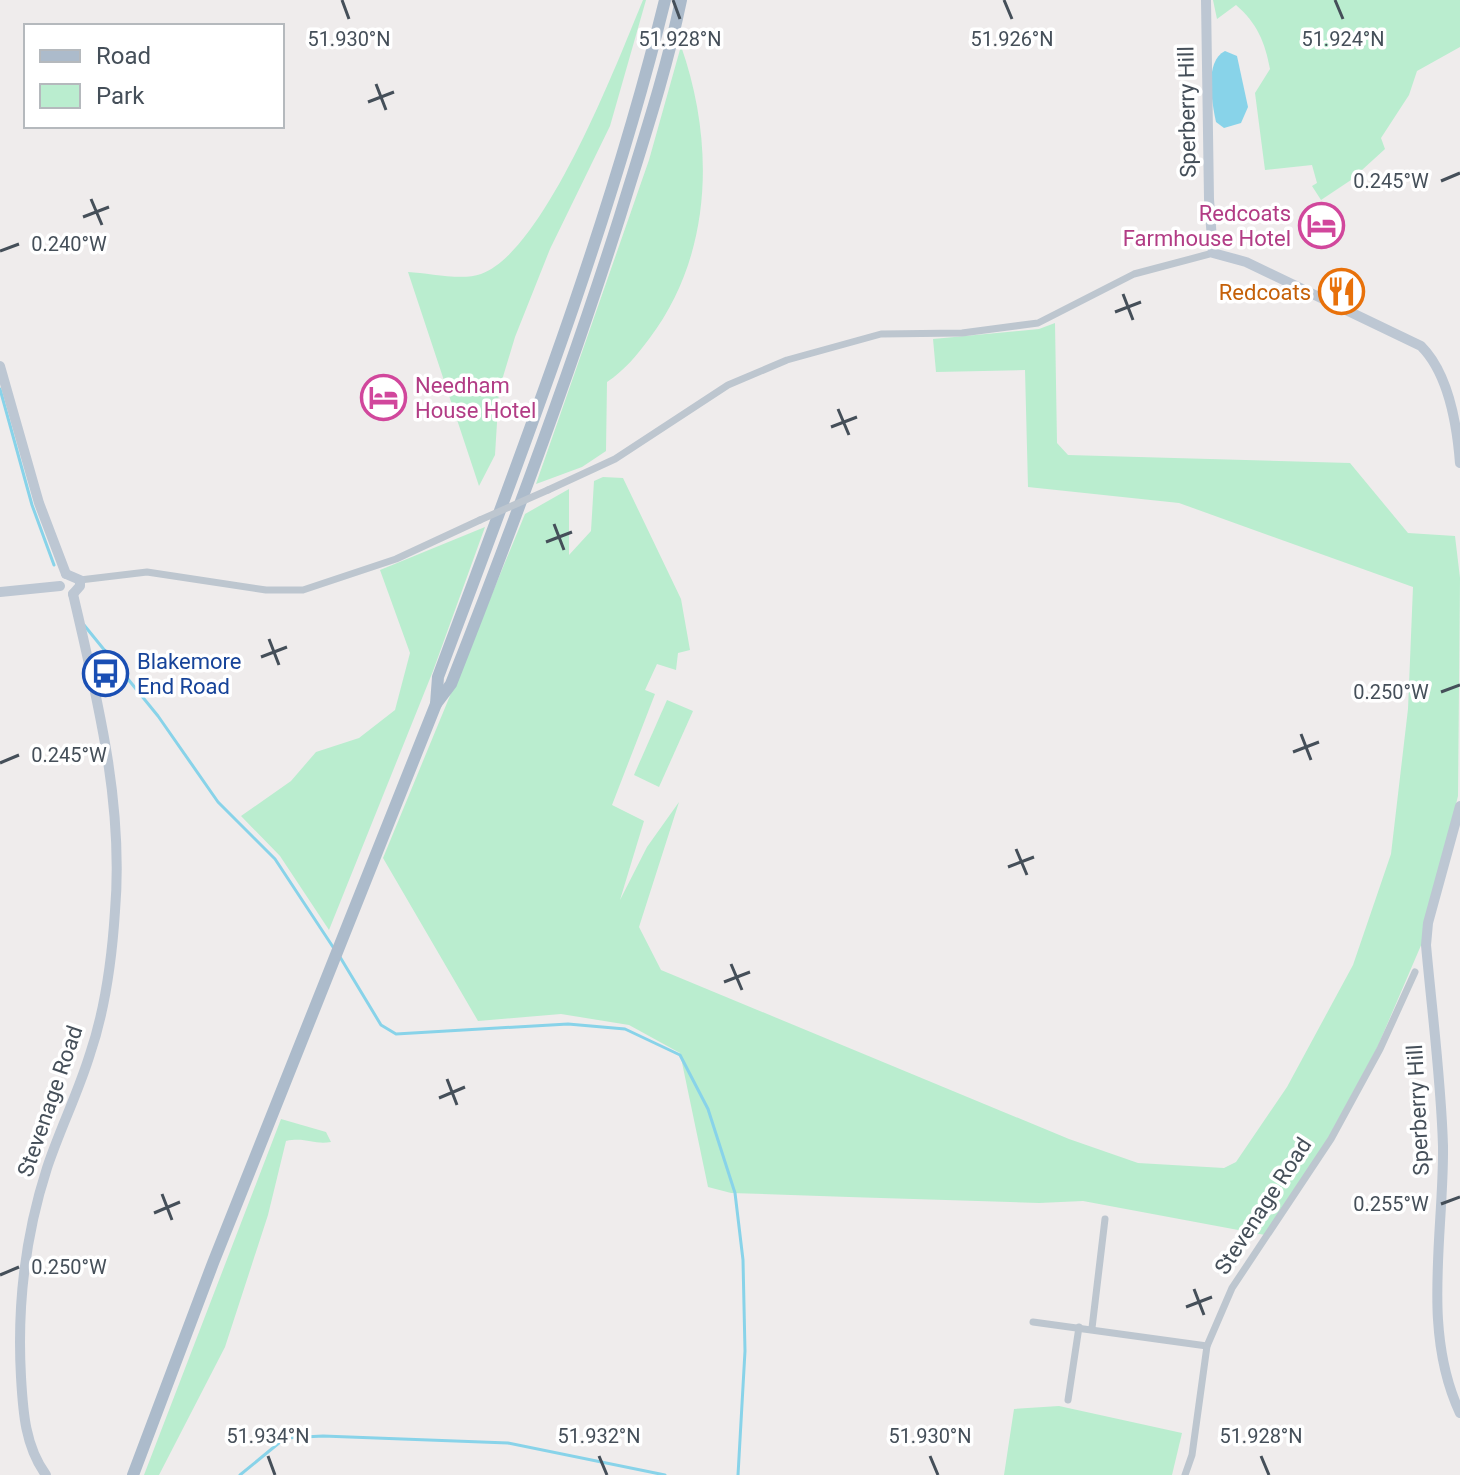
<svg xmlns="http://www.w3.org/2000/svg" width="1460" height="1475" font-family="Roboto,sans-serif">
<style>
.green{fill:#baedcf}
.water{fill:#88d3e9}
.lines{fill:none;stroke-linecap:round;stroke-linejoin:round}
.stream{stroke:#88d3e9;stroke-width:3}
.street{stroke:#bdc6cf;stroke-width:7}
.secondary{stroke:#bdc7d3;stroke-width:10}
.primary{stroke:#acbbcb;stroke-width:12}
.street-bridge{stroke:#bdc6cf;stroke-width:7}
.ticks{fill:none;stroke:#454f59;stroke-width:3}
.labels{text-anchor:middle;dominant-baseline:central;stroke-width:7;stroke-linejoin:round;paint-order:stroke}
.street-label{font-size:22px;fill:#454f59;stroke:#fff}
.hotel-label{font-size:22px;fill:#b23c85;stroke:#fff;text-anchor:end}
.food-label{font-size:22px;fill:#c56008;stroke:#fff;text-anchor:end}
.transit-label{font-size:22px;fill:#164399;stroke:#fff;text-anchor:start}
.ticks-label{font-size:20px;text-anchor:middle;fill:#454f59;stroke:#fff;stroke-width:7;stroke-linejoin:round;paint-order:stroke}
</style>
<rect width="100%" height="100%" fill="#efecec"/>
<g class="green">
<path d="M643 0H646L610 126 550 249 515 337 499 390 495 455 479 486 408 272C429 273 462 281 481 274 545 251 617 63 643 0Z"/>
<path d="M1213 0H1460V47L1417 71 1409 95 1381 138 1385 149 1351 180 1321 200 1312 186 1317 183 1312 165 1265 170 1255 93 1270 69C1265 42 1257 23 1236 5L1217 19Z"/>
<path d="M681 46C715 143 713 255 649 339 636 356 625 370 607 382L606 451 582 467 536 484 649 160Z"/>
<polygon points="1055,323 1057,443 1068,455 1350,463 1408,533 1455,536 1460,578 1458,796 1422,943 1377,1048 1325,1144 1265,1235 1083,1201 1039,1203 849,1197 731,1193 708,1187 680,1053 629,1025 561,1014 478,1021 383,858 525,514 569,489 569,555 591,531 594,481 603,477 623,478 681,599 690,650 678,653 676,670 657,664 645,690 655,694 612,805 644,821 620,900 647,847 679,802 639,927 661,970 1069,1139 1138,1163 1224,1168 1236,1162 1287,1087 1353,965 1391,854 1408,709 1413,587 1179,503 1028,487 1025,370 936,372 933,339 1039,329"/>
<polygon points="485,527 433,671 329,930 280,856 241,816 291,781 316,752 359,738 395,710 410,653 380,570"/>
<polygon points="667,700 693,711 659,787 634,775"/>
<path d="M281 1119 326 1132 331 1142C314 1145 306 1137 286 1141L268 1215 225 1347 159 1475H144Z"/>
<polygon points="1059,1406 1182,1433 1172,1475 1004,1475 1014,1409"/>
</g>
<path class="water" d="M1225 51 1237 56 1248 107 1241 123 1224 128 1216 122C1212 103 1204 61 1225 51Z"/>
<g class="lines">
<g class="stream">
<polyline points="0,389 32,505 54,565"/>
<polyline points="84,625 158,716 218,802 275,859 333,947"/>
<polyline points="340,957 381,1025 396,1034 568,1024 625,1029 680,1055 708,1109 735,1193 743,1260 745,1351 738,1475"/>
<polyline points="240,1475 285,1438 323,1436 508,1443 665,1475"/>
</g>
<g class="street">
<polyline points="548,490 615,459 728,385 787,360 881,334 962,333 1038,323 1134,274 1213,253"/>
<polyline points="80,580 147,572 266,590 303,590 396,559 480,520"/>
<polyline points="1033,1322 1207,1346"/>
<polyline points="1092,1328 1105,1219"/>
<polyline points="1068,1400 1079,1327"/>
<polyline points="1185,1475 1192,1455 1207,1346 1232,1288 1331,1139 1380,1049 1415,972"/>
</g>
<g class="secondary">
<path d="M1206 0 1209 199 1213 253 1246 262 1421 346C1449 374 1457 425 1460 463"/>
<polyline points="0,366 39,503 66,574"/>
<polyline points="66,574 80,580 80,586 73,594"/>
<polyline points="0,592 60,586"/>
<path d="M1460 806 1428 923 1426 945C1432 1012 1441 1079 1443 1146 1444 1234 1421 1330 1460 1413"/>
<path d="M46 1475C25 1446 23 1412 21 1377 17 1306 25 1236 47 1168 60 1129 78 1093 90 1054 105 1010 112 958 115 911 124 803 97 698 73 594"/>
</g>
<g class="primary">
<path d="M436 704 438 677C521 454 608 231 665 0"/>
<path d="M133 1475 213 1263 436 704 451 684C512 529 570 374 620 216 642 144 666 73 681 0"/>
</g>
<polyline class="street-bridge" points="480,520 548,490"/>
</g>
<path class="ticks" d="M342 0 349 19M673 0 680 19M1004 0 1012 19M1335 0 1343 19M376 84 386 110M368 102 394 92M1441 181 1460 173M91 199 102 225M83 217 109 207M0 251 19 244M1123 294 1133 320M1115 312 1141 302M838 409 849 435M831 427 857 417M554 524 564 550M546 542 572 532M269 639 279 665M261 657 287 647M1441 692 1460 685M1301 734 1311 760M1293 752 1319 742M0 763 19 755M1016 849 1027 875M1008 867 1034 857M731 964 742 990M724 982 750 972M447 1079 457 1105M439 1098 465 1087M162 1194 172 1220M1441 1204 1460 1197M154 1213 180 1202M0 1275 19 1267M1194 1289 1204 1315M1186 1307 1212 1297M268 1456 275 1475M599 1456 607 1475M930 1456 938 1475M1261 1456 1269 1475"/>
<defs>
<symbol id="hotel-ring" viewBox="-11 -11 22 22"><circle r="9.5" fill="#fff" stroke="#d1479c" stroke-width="1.5"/><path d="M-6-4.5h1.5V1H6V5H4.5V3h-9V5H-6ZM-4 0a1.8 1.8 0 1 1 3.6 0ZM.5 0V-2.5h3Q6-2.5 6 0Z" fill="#d1479c"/></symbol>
<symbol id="restaurant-ring" viewBox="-11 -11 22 22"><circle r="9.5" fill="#fff" stroke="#e8710a" stroke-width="1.5"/><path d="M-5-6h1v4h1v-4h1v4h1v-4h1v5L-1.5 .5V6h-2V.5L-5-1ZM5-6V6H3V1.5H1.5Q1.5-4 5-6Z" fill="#e8710a"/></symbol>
<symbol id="bus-ring" viewBox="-11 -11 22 22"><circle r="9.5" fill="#fff" stroke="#1a4fb4" stroke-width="1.5"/><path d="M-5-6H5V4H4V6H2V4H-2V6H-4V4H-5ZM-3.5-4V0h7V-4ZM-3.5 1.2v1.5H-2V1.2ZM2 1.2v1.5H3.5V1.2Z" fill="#1a4fb4"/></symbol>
</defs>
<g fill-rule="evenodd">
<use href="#hotel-ring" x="1296" y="200" width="51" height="51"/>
<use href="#restaurant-ring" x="1316" y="266" width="51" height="51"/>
<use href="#hotel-ring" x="358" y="372" width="51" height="51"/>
<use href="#bus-ring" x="80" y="648" width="51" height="51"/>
</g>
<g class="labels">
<g class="street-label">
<text transform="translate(1187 112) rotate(-91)">Sperberry Hill</text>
<text transform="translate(50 1101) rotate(-71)">Stevenage Road</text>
<text transform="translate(1418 1110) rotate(-93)">Sperberry Hill</text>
<text transform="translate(1263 1206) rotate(-57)">Stevenage Road</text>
</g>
<g class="hotel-label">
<text x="1291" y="213">Redcoats<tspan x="1291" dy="25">Farmhouse Hotel</tspan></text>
<text x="415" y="385" text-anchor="start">Needham<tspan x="415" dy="25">House Hotel</tspan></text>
</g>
<g class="food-label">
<text x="1311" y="292">Redcoats</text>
</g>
<g class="transit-label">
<text x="137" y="661">Blakemore<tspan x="137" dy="25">End Road</tspan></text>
</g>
</g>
<g class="ticks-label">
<text x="349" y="46">51.930°N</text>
<text x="680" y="46">51.928°N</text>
<text x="1012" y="46">51.926°N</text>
<text x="1343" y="46">51.924°N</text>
<text x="1391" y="188">0.245°W</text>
<text x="69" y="251">0.240°W</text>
<text x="1391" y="699">0.250°W</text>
<text x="69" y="762">0.245°W</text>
<text x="1391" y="1211">0.255°W</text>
<text x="69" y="1274">0.250°W</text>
<text x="268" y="1443">51.934°N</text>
<text x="599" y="1443">51.932°N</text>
<text x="930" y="1443">51.930°N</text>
<text x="1261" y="1443">51.928°N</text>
</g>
<rect x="24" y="24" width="260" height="104" fill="#ffffff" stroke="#b5b9bd" stroke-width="2"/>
<rect x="40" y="50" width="40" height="12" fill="#acbbcb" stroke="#b5b9bd" stroke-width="2"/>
<text x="96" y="64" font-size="24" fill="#454f59">Road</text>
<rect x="40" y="84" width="40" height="24" fill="#baedcf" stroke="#b5b9bd" stroke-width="2"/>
<text x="96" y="104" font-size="24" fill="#454f59">Park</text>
</svg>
